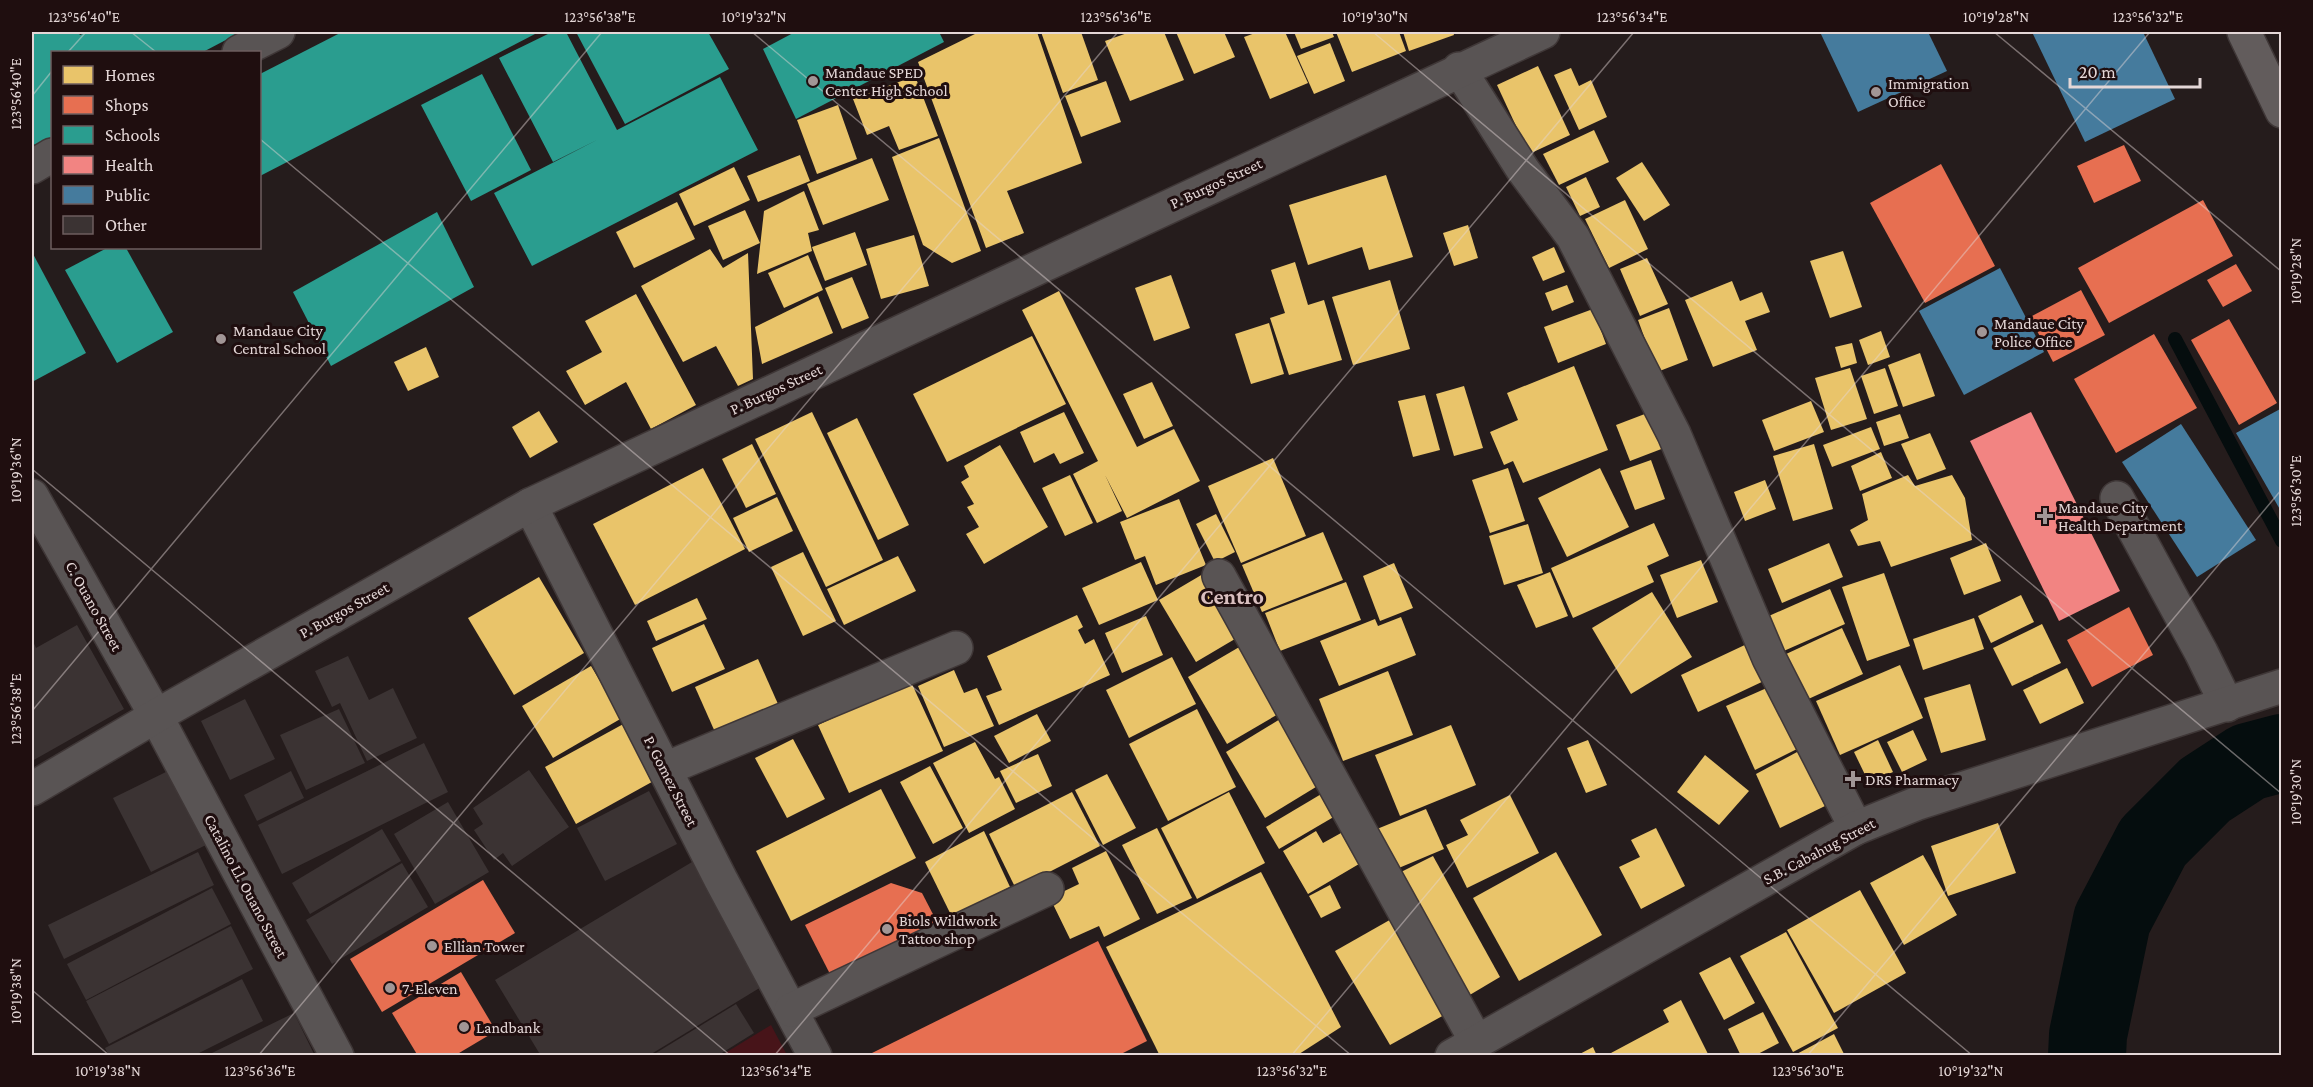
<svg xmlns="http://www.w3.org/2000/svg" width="2313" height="1087" font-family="'Crimson Pro',serif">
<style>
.green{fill:#471419}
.homes{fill:#e9c46a}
.shops{fill:#e76f51}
.schools{fill:#2a9d8f}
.health{fill:#f28482}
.public{fill:#457b9d}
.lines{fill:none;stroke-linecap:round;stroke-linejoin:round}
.stream{stroke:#050d0e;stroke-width:14}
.river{stroke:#050d0e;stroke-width:78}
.building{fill:#3b3333}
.minor-casing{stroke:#3f3737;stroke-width:36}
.highway-casing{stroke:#3f3737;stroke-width:36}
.minor{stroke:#595454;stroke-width:33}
.highway{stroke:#625c5c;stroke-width:33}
.ticks{fill:none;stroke:#e4d7d7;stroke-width:1.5;stroke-opacity:0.45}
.poi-dot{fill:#a19696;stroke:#1f0e0f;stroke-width:2}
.labels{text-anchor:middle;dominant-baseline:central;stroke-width:6;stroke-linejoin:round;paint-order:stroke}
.poi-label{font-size:16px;fill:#e4d7d7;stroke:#1f0e0f;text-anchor:start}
.street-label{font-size:16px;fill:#e4d7d7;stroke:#1f0e0f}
.district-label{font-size:22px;font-weight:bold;fill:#d9bfbf;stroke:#1f0e0f}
.neatline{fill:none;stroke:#e4d7d7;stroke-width:2}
.ticks-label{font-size:15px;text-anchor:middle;fill:#e4d7d7}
</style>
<rect width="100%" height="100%" fill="#251c1c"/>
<polygon class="green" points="771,1025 787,1055 722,1055"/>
<g class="homes">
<polygon points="979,32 1037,32 1082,163 1007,191 1024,233 986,248 918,62"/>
<polygon points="1041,32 1081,32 1098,80 1063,93"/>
<polygon points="1130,32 1164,32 1184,80 1130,101 1105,41"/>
<polygon points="1176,32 1224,32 1235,57 1194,74"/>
<polygon points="1258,32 1285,32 1308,83 1270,99 1244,37"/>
<polygon points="1294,32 1332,32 1334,37 1301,49"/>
<polygon points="1336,32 1399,32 1406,51 1352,72"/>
<polygon points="1403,32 1453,32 1454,35 1409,51"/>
<polygon points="1330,43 1345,81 1314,94 1297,56"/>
<polygon points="1538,66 1570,135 1529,154 1497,85"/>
<polygon points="1571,68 1579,86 1591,80 1607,117 1579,130 1554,75"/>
<polygon points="915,76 938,136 899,150 889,126 867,135 853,99"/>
<polygon points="1106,81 1121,122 1081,137 1065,96"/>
<polygon points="838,105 857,159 817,174 797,120"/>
<polygon points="1594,130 1609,162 1559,185 1543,154"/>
<polygon points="939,138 981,251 952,263 923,245 892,157"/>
<polygon points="800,155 810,181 758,202 747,176"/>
<polygon points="872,158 889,200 823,225 807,184"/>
<polygon points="1642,162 1670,205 1644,221 1616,178"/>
<polygon points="734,167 750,200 694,226 679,194"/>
<polygon points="1386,175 1413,257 1369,270 1362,247 1308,265 1289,205"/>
<polygon points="1586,177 1600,207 1580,216 1566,187"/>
<polygon points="804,191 819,230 808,233 812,251 757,274 764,211"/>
<polygon points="1625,200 1648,249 1609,268 1585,219"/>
<polygon points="677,202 695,239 634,268 616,232"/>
<polygon points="745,210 760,243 723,260 708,226"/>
<polygon points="1468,225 1478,258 1454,266 1443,233"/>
<polygon points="855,232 867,265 825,281 812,247"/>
<polygon points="914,235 929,286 881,299 866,249"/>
<polygon points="1554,247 1565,272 1543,281 1532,257"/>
<polygon points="710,249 723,268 748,253 753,379 738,386 716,346 683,362 641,286"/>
<polygon points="1843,251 1862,307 1830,318 1810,261"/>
<polygon points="808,255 823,290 784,308 768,273"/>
<polygon points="1647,258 1668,304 1640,316 1620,269"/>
<polygon points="1295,262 1308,305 1324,300 1342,360 1289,375 1270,318 1285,313 1271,270"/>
<polygon points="1171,275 1190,328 1154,341 1135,288"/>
<polygon points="852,277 869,318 842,329 825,288"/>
<polygon points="1390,280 1410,349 1353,365 1332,297"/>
<polygon points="1732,281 1740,301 1762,292 1770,312 1745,321 1757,350 1713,367 1685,300"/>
<polygon points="1567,285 1574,302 1552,311 1545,293"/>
<polygon points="1059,291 1137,447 1174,429 1200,481 1127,518 1105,475 1122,511 1097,523 1073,474 1098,461 1022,310"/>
<polygon points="636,294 696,405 651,429 626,382 585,405 566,371 602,352 585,321"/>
<polygon points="818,296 833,333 762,364 755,327"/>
<polygon points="1669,308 1688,360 1657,372 1638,320"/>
<polygon points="1593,309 1606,344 1558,363 1544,327"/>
<polygon points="1269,323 1284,374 1251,384 1235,334"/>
<polygon points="1881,331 1890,357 1868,365 1859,340"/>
<polygon points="1032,336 1066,404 947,462 913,394"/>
<polygon points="1852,343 1857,363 1841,368 1835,347"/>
<polygon points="426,347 439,377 408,391 394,362"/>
<polygon points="1920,353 1935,396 1903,407 1888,365"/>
<polygon points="1574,366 1608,450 1523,483 1513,461 1504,465 1490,432 1518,420 1507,393"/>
<polygon points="1850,368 1867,419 1831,430 1815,378"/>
<polygon points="1885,368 1898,406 1874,414 1861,376"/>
<polygon points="1152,382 1173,426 1144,439 1123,394"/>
<polygon points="1464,386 1483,448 1454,456 1436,394"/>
<polygon points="1425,395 1440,450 1413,457 1398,401"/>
<polygon points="1811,401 1824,432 1774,451 1762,420"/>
<polygon points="539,411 558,442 530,458 512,427"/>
<polygon points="812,412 883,560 826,587 755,439"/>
<polygon points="1064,412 1084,453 1060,464 1054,453 1034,463 1020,432"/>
<polygon points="1650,412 1664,448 1630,461 1616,425"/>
<polygon points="1900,414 1909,438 1884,446 1876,422"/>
<polygon points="857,418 909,525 878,540 827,433"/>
<polygon points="1871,427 1880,449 1832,467 1823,445"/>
<polygon points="1930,433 1946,469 1917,480 1901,444"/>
<polygon points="752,444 776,494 746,508 722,459"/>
<polygon points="1814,444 1833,509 1793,521 1773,456"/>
<polygon points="1000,445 1048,527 984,564 966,534 979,527 967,507 974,504 961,482 969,477 964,466"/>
<polygon points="1881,452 1892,478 1860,491 1851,466"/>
<polygon points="1273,458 1306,536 1241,563 1208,486"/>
<polygon points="1651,460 1665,499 1635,510 1620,471"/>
<polygon points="703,468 745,549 635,605 593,524"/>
<polygon points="1508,468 1525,521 1490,533 1472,480"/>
<polygon points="1600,468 1629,527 1567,557 1538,498"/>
<polygon points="1070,475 1093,523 1065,536 1042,488"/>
<polygon points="1908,475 1915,486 1952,475 1965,498 1972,540 1891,567 1880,541 1858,546 1850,530 1868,520 1862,494"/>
<polygon points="1765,480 1776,509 1745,521 1734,492"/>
<polygon points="777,497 793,531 749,552 733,518"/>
<polygon points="1179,499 1206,565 1156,585 1145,556 1135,560 1120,522"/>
<polygon points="1216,514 1235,552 1215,562 1196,524"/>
<polygon points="1654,523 1669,556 1647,566 1654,582 1573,618 1551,568"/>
<polygon points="1528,524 1543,573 1504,585 1489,536"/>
<polygon points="1323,532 1343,580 1262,612 1242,565"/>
<polygon points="1829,543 1843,577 1782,603 1768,569"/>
<polygon points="1986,543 2001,581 1964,595 1950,558"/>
<polygon points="803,552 836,621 803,636 771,567"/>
<polygon points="898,556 916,591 844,625 827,589"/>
<polygon points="1701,560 1718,602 1677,618 1660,575"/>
<polygon points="1141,562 1158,600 1099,625 1082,588"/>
<polygon points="1394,563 1413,608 1380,621 1363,576"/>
<polygon points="1550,572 1568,616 1536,628 1517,585"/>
<polygon points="1884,573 1910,646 1867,661 1842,587"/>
<polygon points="1203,574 1240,636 1196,662 1159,600"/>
<polygon points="539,577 584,653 514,695 468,618"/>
<polygon points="1346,582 1361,620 1280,651 1265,613"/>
<polygon points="1830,589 1845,624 1777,654 1762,619"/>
<polygon points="1652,592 1692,657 1631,694 1592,628"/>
<polygon points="2021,595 2034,622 1991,643 1978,616"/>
<polygon points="697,598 707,619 656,641 647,621"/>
<polygon points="1077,615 1083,627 1078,630 1085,644 1094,639 1110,675 999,725 986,696 1002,690 987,656"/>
<polygon points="1146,616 1163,655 1122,673 1105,633"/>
<polygon points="1401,617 1416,655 1339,686 1320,641 1375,619 1378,626"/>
<polygon points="1974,618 1984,649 1923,670 1913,639"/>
<polygon points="704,624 725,669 672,692 652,648"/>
<polygon points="2042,624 2061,663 2012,686 1993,648"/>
<polygon points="1842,628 1863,674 1804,701 1784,655"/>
<polygon points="1749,643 1766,680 1698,712 1681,675"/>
<polygon points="1241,646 1280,713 1227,744 1188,677"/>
<polygon points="1172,657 1196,704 1129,738 1106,690"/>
<polygon points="758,659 782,713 719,741 695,687"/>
<polygon points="1900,665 1923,718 1840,755 1816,701"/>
<polygon points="591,666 622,718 553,758 522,706"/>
<polygon points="2067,668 2084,703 2040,724 2023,690"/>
<polygon points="954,670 964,693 977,688 994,726 944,747 918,686"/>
<polygon points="1388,671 1413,735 1343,761 1319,699"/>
<polygon points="911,682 943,751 849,793 818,725"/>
<polygon points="1970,684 1986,740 1941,753 1924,698"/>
<polygon points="1769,687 1799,748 1755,770 1726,706"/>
<polygon points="1197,709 1236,787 1168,821 1129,744"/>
<polygon points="1290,713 1329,779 1265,818 1226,752"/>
<polygon points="1037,714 1051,741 1009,763 994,736"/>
<polygon points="627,722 659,778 576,824 545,767"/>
<polygon points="1451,725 1476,785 1400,816 1375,755"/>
<polygon points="1913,730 1927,760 1902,772 1887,742"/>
<polygon points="793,739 825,799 787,818 755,758"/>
<polygon points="1588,740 1607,785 1586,793 1567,748"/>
<polygon points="1878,740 1893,772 1869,783 1854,752"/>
<polygon points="975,742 995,779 999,777 1015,809 969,833 933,763"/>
<polygon points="1799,751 1825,806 1780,828 1756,774"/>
<polygon points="1038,754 1052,786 1016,803 1000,771"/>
<polygon points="1705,755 1749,791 1719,825 1677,792"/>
<polygon points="930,766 963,828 933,844 900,782"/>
<polygon points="1107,774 1136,828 1103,845 1075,790"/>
<polygon points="881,789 916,858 791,921 756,851"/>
<polygon points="1072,792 1100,846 1016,889 989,834"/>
<polygon points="1229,792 1265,863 1197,899 1161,828"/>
<polygon points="1323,793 1337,815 1279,849 1266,827"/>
<polygon points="1510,795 1539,853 1467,888 1446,845 1468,835 1460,820"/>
<polygon points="1426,809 1444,849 1394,870 1377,829"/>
<polygon points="1998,823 2016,873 1948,896 1931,846"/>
<polygon points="1157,828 1192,898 1157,914 1122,845"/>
<polygon points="1656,828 1685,886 1641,909 1619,867 1640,857 1631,840"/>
<polygon points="984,831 1010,887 952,917 925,862"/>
<polygon points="1316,831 1323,843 1341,833 1359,864 1308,894 1283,851"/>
<polygon points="1106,851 1140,919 1104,937 1099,926 1070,939 1050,898 1079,884 1072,868"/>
<polygon points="1556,852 1602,935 1519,981 1473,898"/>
<polygon points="1923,855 1957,915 1904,945 1870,883"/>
<polygon points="1433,856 1500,977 1468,996 1389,878"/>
<polygon points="1261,872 1341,1027 1296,1056 1160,1056 1106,947"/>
<polygon points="1330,885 1341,908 1321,918 1309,896"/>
<polygon points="1860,890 1906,973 1834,1013 1787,930"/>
<polygon points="1402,913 1455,1009 1390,1045 1335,951"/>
<polygon points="1786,932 1838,1028 1793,1052 1740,956"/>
<polygon points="1730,957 1755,1003 1724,1020 1699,973"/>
<polygon points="1681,1000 1709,1056 1612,1056 1611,1053 1669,1022 1663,1010"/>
<polygon points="1763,1012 1779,1043 1754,1056 1741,1056 1728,1029"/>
<polygon points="1834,1034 1845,1056 1793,1056"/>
<polygon points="1593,1047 1597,1056 1576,1056"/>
</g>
<g class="shops">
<polygon points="2124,145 2141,181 2094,203 2077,166"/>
<polygon points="1941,164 1995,266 1925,303 1870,203"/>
<polygon points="2203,200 2233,256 2109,323 2078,268"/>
<polygon points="2236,264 2252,291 2223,307 2207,280"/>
<polygon points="2081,290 2105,335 2053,362 2030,317"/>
<polygon points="2229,319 2277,403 2239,425 2191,340"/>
<polygon points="2154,334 2197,408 2116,453 2074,379"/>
<polygon points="2129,607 2153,655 2092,687 2067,640"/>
<polygon points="483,880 515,933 382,1012 350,959"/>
<polygon points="891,883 922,893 937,922 830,974 805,925"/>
<polygon points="1098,941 1147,1041 1117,1056 871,1056 870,1054"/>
<polygon points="461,972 496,1031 454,1056 418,1056 392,1013"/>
</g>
<g class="schools">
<polygon points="32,32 78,32 80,35 87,32 241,32 203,52 52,52 52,137 35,146 32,139"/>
<polygon points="342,32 533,32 535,34 260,176 260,74"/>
<polygon points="552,32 566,32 617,130 720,77 758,150 532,266 494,193 597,140 553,162 499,58"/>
<polygon points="576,32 708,32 729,69 625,124"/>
<polygon points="795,32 939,32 944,42 796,119 763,49"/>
<polygon points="482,74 531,170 471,201 421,105"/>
<polygon points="437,212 474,287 331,366 293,292"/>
<polygon points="107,248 126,248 173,332 117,363 65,270"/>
<polygon points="32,252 86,353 32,382"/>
</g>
<polygon class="health" points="2031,412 2120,591 2059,621 1970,441"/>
<g class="public">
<polygon points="1820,32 1928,32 1947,71 1858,112"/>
<polygon points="2032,32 2143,32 2175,99 2085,142"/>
<polygon points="2000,268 2044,352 1964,395 1919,311"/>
<polygon points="2282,408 2282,513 2236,433"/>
<polygon points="2181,424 2256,540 2197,577 2122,462"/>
</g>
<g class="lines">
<polyline class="stream" points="2175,339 2282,541"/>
<polyline class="river" points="2087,1056 2088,1035 2112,920 2153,842 2205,790 2248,762 2282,753"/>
</g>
<g class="building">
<polygon points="77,625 124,709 32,761 32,639 36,648"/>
<polygon points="348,656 369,700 393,688 417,738 367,761 340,703 332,707 315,671"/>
<polygon points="245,699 275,759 230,780 201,721"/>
<polygon points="339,709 365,763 306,790 280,735"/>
<polygon points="424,743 448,792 282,874 258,825"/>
<polygon points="170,770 208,844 151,872 113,798"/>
<polygon points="529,770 569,827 512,866 503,853 494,860 474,830 483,824 473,808"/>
<polygon points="291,771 304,798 257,821 244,795"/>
<polygon points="649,791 677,844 605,881 577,828"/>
<polygon points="448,802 489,872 435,904 394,834"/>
<polygon points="382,829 401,861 310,914 292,883"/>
<polygon points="198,852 214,885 64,959 48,925"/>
<polygon points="692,862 766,984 648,1056 541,1056 495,980"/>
<polygon points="402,863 428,907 332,964 306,920"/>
<polygon points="212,888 231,924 86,1000 67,964"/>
<polygon points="231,926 253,969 109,1044 86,1001"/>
<polygon points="242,979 263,1021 193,1056 109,1056 105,1048"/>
<polygon points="736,1004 754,1033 717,1056 651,1056"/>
<polygon points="294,1013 315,1056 213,1056 212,1053"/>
</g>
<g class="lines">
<defs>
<g id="minor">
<polyline points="239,52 278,32"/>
<polyline points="1459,69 1523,170 1573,237 1674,434 1769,658 1856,828"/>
<polyline points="32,167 52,155"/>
<polyline points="32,496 156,716 337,1056"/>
<polyline points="2117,498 2201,652 2227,705"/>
<polyline points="530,505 721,880 815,1056"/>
<polyline points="1219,576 1476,1041"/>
<polyline points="665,769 956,648"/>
<polyline points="32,789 156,716 530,505 1543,32"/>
<polyline points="791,1010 1047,889"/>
<polyline points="1452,1056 1856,828 1918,803 2282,686"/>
</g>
<polyline id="highway" points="2244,32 2282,111"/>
</defs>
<use href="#minor" class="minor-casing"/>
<use href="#highway" class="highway-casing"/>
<use href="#minor" class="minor"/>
<use href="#highway" class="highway"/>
</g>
<path class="ticks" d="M131 32 156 52M752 32 1973 1056M1373 32 2282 794M1994 32 2282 272M68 52 86 32M32 96 52 71M260 139 1352 1056M32 469 731 1056M32 711 602 32M32 990 110 1056M258 1056 1118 32M774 1056 1634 32M1291 1056 2150 32M1807 1056 2282 489"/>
<g class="poi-dot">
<circle cx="813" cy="81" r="6"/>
<circle cx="1876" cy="92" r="6"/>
<circle cx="1982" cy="332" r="6"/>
<circle cx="221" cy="339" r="6"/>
<path d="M2042 507h6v6h6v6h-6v6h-6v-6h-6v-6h6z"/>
<path d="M1850 770h6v6h6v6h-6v6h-6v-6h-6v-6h6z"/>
<circle cx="887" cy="929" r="6"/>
<circle cx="432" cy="946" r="6"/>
<circle cx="390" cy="988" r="6"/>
<circle cx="464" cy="1027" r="6"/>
</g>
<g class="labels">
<g class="poi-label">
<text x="825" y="72">Mandaue SPED<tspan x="825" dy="18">Center High School</tspan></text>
<text x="1888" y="83">Immigration<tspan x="1888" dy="18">Office</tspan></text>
<text x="1994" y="323">Mandaue City<tspan x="1994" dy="18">Police Office</tspan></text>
<text x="233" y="330">Mandaue City<tspan x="233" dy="18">Central School</tspan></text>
<text x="2058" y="507">Mandaue City<tspan x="2058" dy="18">Health Department</tspan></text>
<text x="1865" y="779">DRS Pharmacy</text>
<text x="899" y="920">Biols Wildwork<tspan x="899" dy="18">Tattoo shop</tspan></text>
<text x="444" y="946">Ellian Tower</text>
<text x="402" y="988">7-Eleven</text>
<text x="476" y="1027">Landbank</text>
</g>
<g class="street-label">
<text transform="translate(1216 183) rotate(-25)">P. Burgos Street</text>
<text transform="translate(776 389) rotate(-25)">P. Burgos Street</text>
<text transform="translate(94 606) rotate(61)">C. Ouano Street</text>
<text transform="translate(344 610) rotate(-29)">P. Burgos Street</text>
<text transform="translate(671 781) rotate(63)">P. Gomez Street</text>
<text transform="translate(1819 851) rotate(-28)">S.B. Cabahug Street</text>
<text transform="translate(246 886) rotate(62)">Catalino Ll. Ouano Street</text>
</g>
<g class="district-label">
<text x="1232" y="596">Centro</text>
</g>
</g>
<rect width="2313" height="1087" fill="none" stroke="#1f0e0f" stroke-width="66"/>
<rect x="51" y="51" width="210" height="198" fill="#1f0e0f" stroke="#6e5e5f" stroke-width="1.5"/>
<rect x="63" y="66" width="30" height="18" fill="#e9c46a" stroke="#6e5e5f" stroke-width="1.5"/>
<text x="105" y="81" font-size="18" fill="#e4d7d7">Homes</text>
<rect x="63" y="96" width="30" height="18" fill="#e76f51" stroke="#6e5e5f" stroke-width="1.5"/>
<text x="105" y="111" font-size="18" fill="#e4d7d7">Shops</text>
<rect x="63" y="126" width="30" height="18" fill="#2a9d8f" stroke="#6e5e5f" stroke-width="1.5"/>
<text x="105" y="141" font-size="18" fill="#e4d7d7">Schools</text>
<rect x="63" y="156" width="30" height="18" fill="#f28482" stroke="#6e5e5f" stroke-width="1.5"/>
<text x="105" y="171" font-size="18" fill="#e4d7d7">Health</text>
<rect x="63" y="186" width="30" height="18" fill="#457b9d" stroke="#6e5e5f" stroke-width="1.5"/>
<text x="105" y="201" font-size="18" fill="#e4d7d7">Public</text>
<rect x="63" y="216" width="30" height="18" fill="#3b3333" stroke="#6e5e5f" stroke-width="1.5"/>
<text x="105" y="231" font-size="18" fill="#e4d7d7">Other</text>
<path d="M2070 78v9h130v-9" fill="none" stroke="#e4d7d7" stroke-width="3"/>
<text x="2079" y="78" font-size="18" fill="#e4d7d7" stroke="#1f0e0f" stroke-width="4.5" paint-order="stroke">20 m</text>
<rect x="33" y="33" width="2247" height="1021" class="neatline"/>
<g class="ticks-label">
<text x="84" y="22">123°56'40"E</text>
<text x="600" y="22">123°56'38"E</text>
<text x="754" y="22">10°19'32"N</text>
<text x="1116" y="22">123°56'36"E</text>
<text x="1375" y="22">10°19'30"N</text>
<text x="1632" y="22">123°56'34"E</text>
<text x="1996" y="22">10°19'28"N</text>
<text x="2148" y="22">123°56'32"E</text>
<text transform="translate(16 94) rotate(-90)" y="5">123°56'40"E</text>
<text transform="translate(2296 271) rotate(-90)" y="5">10°19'28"N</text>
<text transform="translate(16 470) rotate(-90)" y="5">10°19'36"N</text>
<text transform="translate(2296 491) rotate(-90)" y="5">123°56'30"E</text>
<text transform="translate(16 709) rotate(-90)" y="5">123°56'38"E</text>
<text transform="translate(2296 792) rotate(-90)" y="5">10°19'30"N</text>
<text transform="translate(16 991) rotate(-90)" y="5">10°19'38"N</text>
<text x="108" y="1076">10°19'38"N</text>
<text x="260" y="1076">123°56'36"E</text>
<text x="776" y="1076">123°56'34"E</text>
<text x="1292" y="1076">123°56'32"E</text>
<text x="1808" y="1076">123°56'30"E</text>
<text x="1971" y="1076">10°19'32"N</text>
</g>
</svg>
